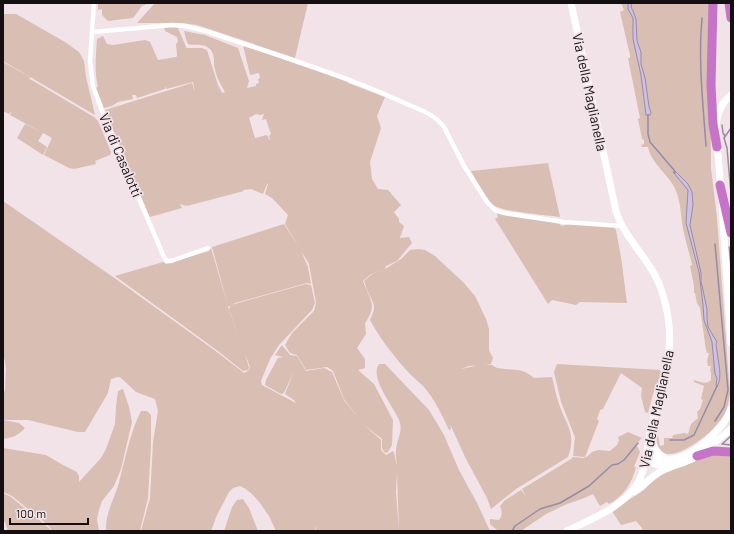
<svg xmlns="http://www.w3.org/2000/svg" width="734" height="534" font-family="Barlow,sans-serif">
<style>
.green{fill:#d9beb4;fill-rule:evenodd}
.water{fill:#cec1e5;stroke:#968ca5}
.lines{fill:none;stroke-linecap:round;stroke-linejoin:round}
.stream{stroke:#968ca5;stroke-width:1.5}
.street{stroke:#fff;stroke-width:4.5}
.secondary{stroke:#fff;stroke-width:7}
.highway{stroke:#c674c8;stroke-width:9}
.labels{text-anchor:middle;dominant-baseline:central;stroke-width:3.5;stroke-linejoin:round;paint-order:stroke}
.street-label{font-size:14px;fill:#140f11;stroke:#f1e3e8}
</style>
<rect width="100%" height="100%" fill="#f1e3e8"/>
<g class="green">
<polygon points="98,3 147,3 147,4 142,6 133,18 108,21 102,15 102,9 98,10"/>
<polygon points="155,3 308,3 295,58 197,25 181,23 137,23"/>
<path d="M621 3H710L711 168 717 218 730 394C729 401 727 411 723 417 720 421 716 425 713 429 704 438 671 464 660 450 657 446 657 440 656 435L658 436 660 446 664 445V438H672L673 435 684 433 688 434 691 424 698 418 697 412 700 409 703 400 701 399 704 386 694 382V380C701 382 706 385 711 380V372L710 371 711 366H708L707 361 709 353H707L706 350 700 308 697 303 695 293H694V286L690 266 692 265C689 251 684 237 682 223 681 212 680 201 676 191 670 175 651 164 648 147H642L641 145 644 144V140L642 139 638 119 640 118 628 58H630V55L620 12 624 10Z"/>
<polygon points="3,14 16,14 65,42 79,52 84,61 86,77 95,115 3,61"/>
<path d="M164 26H177L187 49V48H202L207 50 218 85 222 93 225 92C221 85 216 77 215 69 213 61 216 52 207 47 201 43 194 46 188 44L186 39 184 31 205 35 238 48 249 81 247 88 256 86V84L259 83 258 79 260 78 259 73 250 75 243 45 348 82V83L385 97 377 116 381 128 370 162 372 179 378 189 388 190 401 205 394 212 399 219V222L404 226 400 238 409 237 412 243 397 261 386 266 377 262 386 266 385 269 401 259 410 250 418 249 425 250 435 256 464 283 475 296 486 319 489 329V350L493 358 491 364 469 366 461 369C470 367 483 363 492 365 494 366 496 368 498 368 513 371 522 367 534 378L552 377C554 386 556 395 559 404 566 425 577 433 568 457L516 489 491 509 487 498 465 457 450 424 451 429 449 430C442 415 435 400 424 387 420 383 415 379 410 374 396 359 380 339 370 320 376 307 375 306 369 294 367 290 366 286 364 281L372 274 385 269 371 274 363 281C370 300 378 305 365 323L366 334 357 348 365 359V368L358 370 374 384 393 420 392 445 388 452 385 453 382 448V439L364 425 344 399 333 371 327 367 306 370 297 355 290 353 285 345 292 333 314 311 316 303 309 264 301 251 308 267 311 284 307 283 235 303 228 307 242 347 229 309 231 305 306 284 311 285 315 303 312 310 279 345 270 359 261 381 262 385 296 403 294 400 285 394 294 371 284 393 281 394 265 385 266 380 278 358 283 357 275 355 282 345 290 355 297 356 306 371 324 368 332 372 344 400 365 426 381 440V450L386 455 393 451 394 453 397 466C397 461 395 456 396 451 396 440 404 432 399 420 394 407 369 378 379 364H385L429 410 444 435 459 470 477 503 490 531H399L397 473 396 492 399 531H316L315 525V531H276L269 516 260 503 251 493 244 488 240 486 233 488 229 492 217 515 211 531H141L150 498 153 442 158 411 155 399 136 392 121 378 118 377 111 379 108 393 85 432H78L28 420H5L3 419V395L5 390 6 368 3 352V201L113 277 217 352 244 373 249 370 250 367 245 354 249 368 248 370 243 371 218 351 115 276 163 262 166 264 209 251 211 248 228 306 212 247 284 224 299 247 285 224 288 215 272 198 265 194 268 184 273 183 267 184 263 194 251 189 243 190 244 191 187 206V204L186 206 180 204 182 208 150 217 148 213 105 110 192 83 195 92 193 82 166 89V86L165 89 137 98 136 95H132L133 99 118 102 112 106 104 108 96 88 98 87C94 71 96 55 97 39L103 36 107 44 113 45 145 40 150 42 158 60 176 57 177 56 176 44 178 42 177 37 165 31ZM262 106 264 114 262 120 266 119 271 134 269 136 270 139 269 140 268 136 266 135 252 139 255 138 249 118 256 114 260 115 264 114Z"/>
<polygon points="3,62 30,77 29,81 30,79 94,117 98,121 111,152 110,155 95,161 96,164 74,169 69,168 44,155 52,138 43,133 38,141 47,147 43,155 17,138 25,124 39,131 10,115 12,111 9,114 3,111"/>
<path d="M548 163 560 217C546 215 503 212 493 205 488 201 475 178 471 171Z"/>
<polygon points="497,213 557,222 562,226 569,224 613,226 616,230 621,257 627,303 580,302 576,305 552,300 548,304 495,219 498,217"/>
<polygon points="557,364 660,370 661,374 653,394 648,413 645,412 641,396 642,388 621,373 603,409 600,410 597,419 599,421 585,457 573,456 575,437 561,402 554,372"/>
<polygon points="123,389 129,407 132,422 121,469 114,486 102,501 99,510 97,519 99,531 52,531 49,526 12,496 3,492 3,448 46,455 63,465 77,472 79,476 79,482 101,458 106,449 115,424 116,407 118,391"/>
<path d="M141 411H147L151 415V446L148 498 140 531H106C105 515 113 501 118 486 125 461 129 435 141 411Z"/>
<path d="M3 420 19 423 25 428C19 435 12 438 3 439Z"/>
<path d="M628 432 642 438 636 444 640 452 634 467H636C632 483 624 496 609 504L607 502 600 506 593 494 582 499 567 504 546 514 521 531H496L497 530 490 524V519L499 520C503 515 502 511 500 506L504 501 521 490 526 496 522 489 571 459 573 457 584 458 588 456 592 452 598 450 610 451 617 445 619 440 618 437Z"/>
<polygon points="710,455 731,455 731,531 642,531 642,528 636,521 621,525 612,511 644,490 658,476"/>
<polygon points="3,493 11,497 49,528 51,531 8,531 5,522 3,521"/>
<polygon points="243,499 249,508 258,531 224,531 232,507 237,500"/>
</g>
<g class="water">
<polygon points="628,3 632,3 631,7 633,11 636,19 637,41 641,52 641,64 645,78 649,107 651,112 650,115 646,115 641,75 633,39 633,18 628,9"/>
<path d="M675 171 688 184 692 192 693 205 690 225 701 273V281L707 309V318L708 327 717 342C715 346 717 348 717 351 718 363 723 376 717 387L716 385 717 378 715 374 712 342 704 320 703 305 699 272 686 223 688 190 673 172Z"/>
</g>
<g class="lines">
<g class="stream">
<path d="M702 18C698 60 703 103 706 146"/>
<polyline points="648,115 648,134 650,142 674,170 675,173"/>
<polyline points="722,125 723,133 725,136"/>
<polyline points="724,138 727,148 731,194"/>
<polyline points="724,138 731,128"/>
<polyline points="715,244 728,390 724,407 715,421"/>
<polyline points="729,247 731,265"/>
<polyline points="731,436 722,444 731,445"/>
<polyline points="670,440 684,440 694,435 717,386"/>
<polyline points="512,531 515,526 540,509 560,503 589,486 612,465 618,464 624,460 638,443"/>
</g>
<g class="street">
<polyline points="94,3 90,61 93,86 105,119 164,257 167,261 171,261 208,248"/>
<path d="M92 32 172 25 185 26 209 32C273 54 338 73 400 101 415 108 434 113 444 127L464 166 487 202 495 210 504 213 564 222 622 226"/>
</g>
<g class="secondary">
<path d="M716 126C717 113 721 103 731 95"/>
<polyline points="717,142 721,190"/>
<polyline points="722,206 731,343"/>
<path d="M651 436C652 446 656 453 665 458"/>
<path d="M645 458C655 457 663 461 672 459 694 456 724 429 731 409"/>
<path d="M645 458C653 465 659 466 669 466"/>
<path d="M634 492C642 487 649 479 658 473 670 465 685 464 697 456 709 448 720 438 731 429"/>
<path d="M567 531C591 519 619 509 635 487 646 473 646 451 650 434 662 382 680 346 662 292 653 261 625 241 616 211L571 3"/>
</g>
<g class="highway">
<polyline points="713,3 711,85 713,124 717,147"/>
<polyline points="729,3 731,18"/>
<polyline points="720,185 731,233"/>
<polyline points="697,456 713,451 731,452"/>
</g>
</g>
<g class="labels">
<g class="street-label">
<text transform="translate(590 92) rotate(78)">Via della Maglianella</text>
<text transform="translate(121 155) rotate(67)">Via di Casalotti</text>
<text transform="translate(656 409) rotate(-78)">Via della Maglianella</text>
</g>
</g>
<rect width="734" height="534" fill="none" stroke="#140f11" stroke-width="8"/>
<path d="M10 518v6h78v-6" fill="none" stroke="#140f11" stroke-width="2"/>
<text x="16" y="518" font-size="12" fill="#140f11" stroke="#f1e3e8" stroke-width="3" paint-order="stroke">100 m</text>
</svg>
